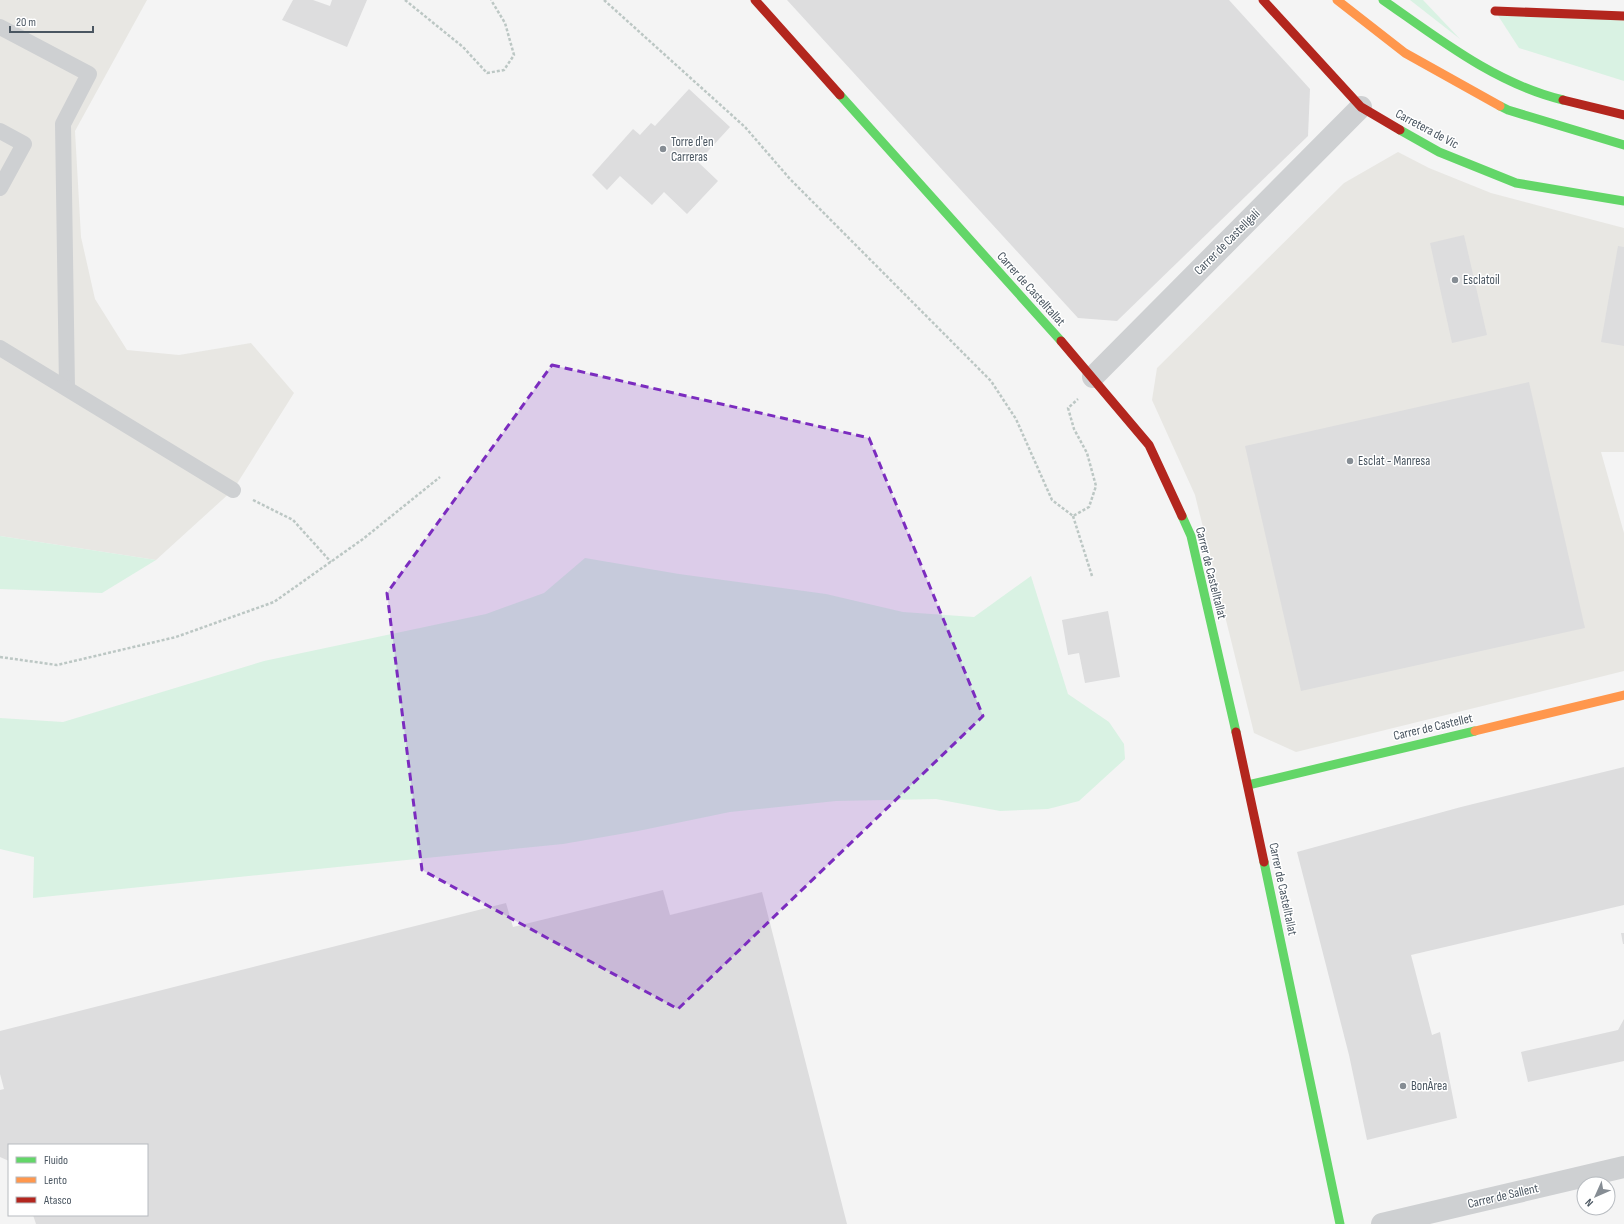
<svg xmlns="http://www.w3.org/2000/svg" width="1624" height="1224" font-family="'Sofia Sans Condensed',sans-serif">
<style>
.commercial{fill:#e8e7e3}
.green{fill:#d9f2e3}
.building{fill:#ddddde}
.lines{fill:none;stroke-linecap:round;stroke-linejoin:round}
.path{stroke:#bcc7c4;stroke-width:2.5;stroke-dasharray:3 2;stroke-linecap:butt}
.lane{stroke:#ced0d2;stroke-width:16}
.street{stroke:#ced0d2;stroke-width:22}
.fast{stroke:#63d668;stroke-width:9}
.slow{stroke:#ff974d;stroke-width:9}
.jam{stroke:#b3261e;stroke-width:9}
.marked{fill:#7b2cbf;fill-opacity:0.2;stroke:#7b2cbf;stroke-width:3;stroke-dasharray:8 5;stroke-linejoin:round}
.poi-dot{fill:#868d94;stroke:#fff;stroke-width:1.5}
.labels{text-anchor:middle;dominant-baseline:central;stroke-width:3;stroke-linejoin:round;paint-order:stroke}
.street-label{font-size:13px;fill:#4a5661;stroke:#fff}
.poi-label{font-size:13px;fill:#4a5661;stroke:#fff;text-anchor:start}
</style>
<rect width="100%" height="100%" fill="#f4f4f4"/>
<g class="commercial">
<polygon points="0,0 147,0 75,131 81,237 95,299 127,350 179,355 251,343 294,393 233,490 156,560 0,536"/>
<polygon points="1398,152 1429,168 1491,193 1624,228 1624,452 1601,452 1624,533 1624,671 1296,752 1254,733 1195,495 1152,400 1157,368 1344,183"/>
</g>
<g class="green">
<polygon points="1410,0 1423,0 1460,39"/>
<polygon points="1495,11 1624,16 1624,81 1519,48"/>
<polygon points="0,536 156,560 102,593 0,589"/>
<polygon points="585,558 679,574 826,594 903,612 974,617 1031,576 1068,694 1109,722 1124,744 1125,759 1079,801 1048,809 1000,811 936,799 836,801 730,812 638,831 563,844 33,898 34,857 0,849 0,718 63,722 264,661 486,614 544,593"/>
</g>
<g class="building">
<polygon points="293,0 313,0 330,6 332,0 367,0 347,47 282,20"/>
<polygon points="787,0 1229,0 1310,89 1308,136 1117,321 1078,318"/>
<polygon points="689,89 730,127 698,162 718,181 687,214 664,192 652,205 620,176 607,190 592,175 633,129 640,135 651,123 655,126"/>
<polygon points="1464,235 1487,335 1452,343 1430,243"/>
<polygon points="1618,246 1624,247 1624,346 1601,342"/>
<polygon points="1529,382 1585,628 1301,691 1245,446"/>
<polygon points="1108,611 1120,677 1085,683 1079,653 1068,655 1062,620"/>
<polygon points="1624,767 1624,905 1411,955 1432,1035 1440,1032 1457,1118 1367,1140 1349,1055 1297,852 1461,807"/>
<polygon points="663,890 670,915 762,892 847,1224 36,1224 33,1215 147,1215 147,1145 9,1145 9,1161 0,1157 0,1090 4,1089 0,1074 0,1031 506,903 513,927"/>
<polygon points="1621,933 1624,933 1624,944 1623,944"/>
<polygon points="1624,1019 1624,1061 1528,1082 1521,1052 1618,1030"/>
</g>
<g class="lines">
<g class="path">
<polyline points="405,0 463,47 487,73 504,70 514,55 505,23 491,0"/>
<polyline points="604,0 745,127 790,179 991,381 1016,419 1052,500 1073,516 1089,507 1096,486 1087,453 1074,429 1068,408 1078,399"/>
<polyline points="253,500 293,520 331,562"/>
<polyline points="1073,516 1092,576"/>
<polyline points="0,657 57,665 176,637 274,602 363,539 440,477"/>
</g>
<g class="lane">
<polyline points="0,27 89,74 63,124 67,388"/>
<polyline points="0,131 24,144 0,188"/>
<polyline points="0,348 233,490"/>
</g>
<g class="street">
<polyline points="1093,377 1361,107"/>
<polyline points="1382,1224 1624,1167"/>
</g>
<g class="fast">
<path d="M1383 0C1439 39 1496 84 1563 100"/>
<polyline points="840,95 1061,341"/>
<polyline points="1500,106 1508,110 1624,145"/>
<polyline points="1400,130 1439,152 1516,183 1624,201"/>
<polyline points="1182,516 1191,536 1236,732"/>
<polyline points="1248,785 1475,731"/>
<polyline points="1264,862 1340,1224"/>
</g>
<g class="slow">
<polyline points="1337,0 1405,53 1500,106"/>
<polyline points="1475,731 1624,695"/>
</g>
<g class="jam">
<polyline points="755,0 840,95"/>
<polyline points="1263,0 1361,107 1400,130"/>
<polyline points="1495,11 1624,16"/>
<polyline points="1563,100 1624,115"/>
<polyline points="1061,341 1149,445 1182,516"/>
<polyline points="1236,732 1264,862"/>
</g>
</g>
<path class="marked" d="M552 365 869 438 983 716 678 1009 422 870 387 593Z"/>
<g class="poi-dot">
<circle cx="663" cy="149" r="4"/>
<circle cx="1455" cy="280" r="4"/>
<circle cx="1350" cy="461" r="4"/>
<circle cx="1403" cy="1086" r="4"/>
</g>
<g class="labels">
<g class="street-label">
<text transform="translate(1427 129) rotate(28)">Carretera de Vic</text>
<text transform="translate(1227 242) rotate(-45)">Carrer de Castellgalí</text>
<text transform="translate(1031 289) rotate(48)">Carrer de Castelltallat</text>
<text transform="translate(1211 573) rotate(76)">Carrer de Castelltallat</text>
<text transform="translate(1433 727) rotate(-13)">Carrer de Castellet</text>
<text transform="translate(1283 889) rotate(78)">Carrer de Castelltallat</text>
<text transform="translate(1503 1196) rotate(-13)">Carrer de Sallent</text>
</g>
<g class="poi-label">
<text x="671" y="142">Torre d'en<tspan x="671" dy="15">Carreras</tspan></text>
<text x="1463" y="280">Esclatoil</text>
<text x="1358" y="461">Esclat - Manresa</text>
<text x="1411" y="1086">BonÀrea</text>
</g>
</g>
<rect x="8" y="1144" width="140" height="72" fill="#ffffff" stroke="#b7bbc0"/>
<rect x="16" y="1157" width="20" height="6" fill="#63d668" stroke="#b7bbc0"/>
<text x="44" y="1164" font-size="12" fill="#4a5661">Fluido</text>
<rect x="16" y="1177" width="20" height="6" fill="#ff974d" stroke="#b7bbc0"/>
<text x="44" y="1184" font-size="12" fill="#4a5661">Lento</text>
<rect x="16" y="1197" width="20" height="6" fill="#b3261e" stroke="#b7bbc0"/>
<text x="44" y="1204" font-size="12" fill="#4a5661">Atasco</text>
<g transform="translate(1596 1196) rotate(225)"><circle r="19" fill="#ffffff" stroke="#b7bbc0"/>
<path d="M0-3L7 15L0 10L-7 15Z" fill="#868d94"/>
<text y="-6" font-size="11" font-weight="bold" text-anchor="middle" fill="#4a5661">N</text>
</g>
<path d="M10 26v6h83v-6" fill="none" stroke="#4a5661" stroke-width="2"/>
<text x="16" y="26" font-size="12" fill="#4a5661" stroke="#ffffff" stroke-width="3" paint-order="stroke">20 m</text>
</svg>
